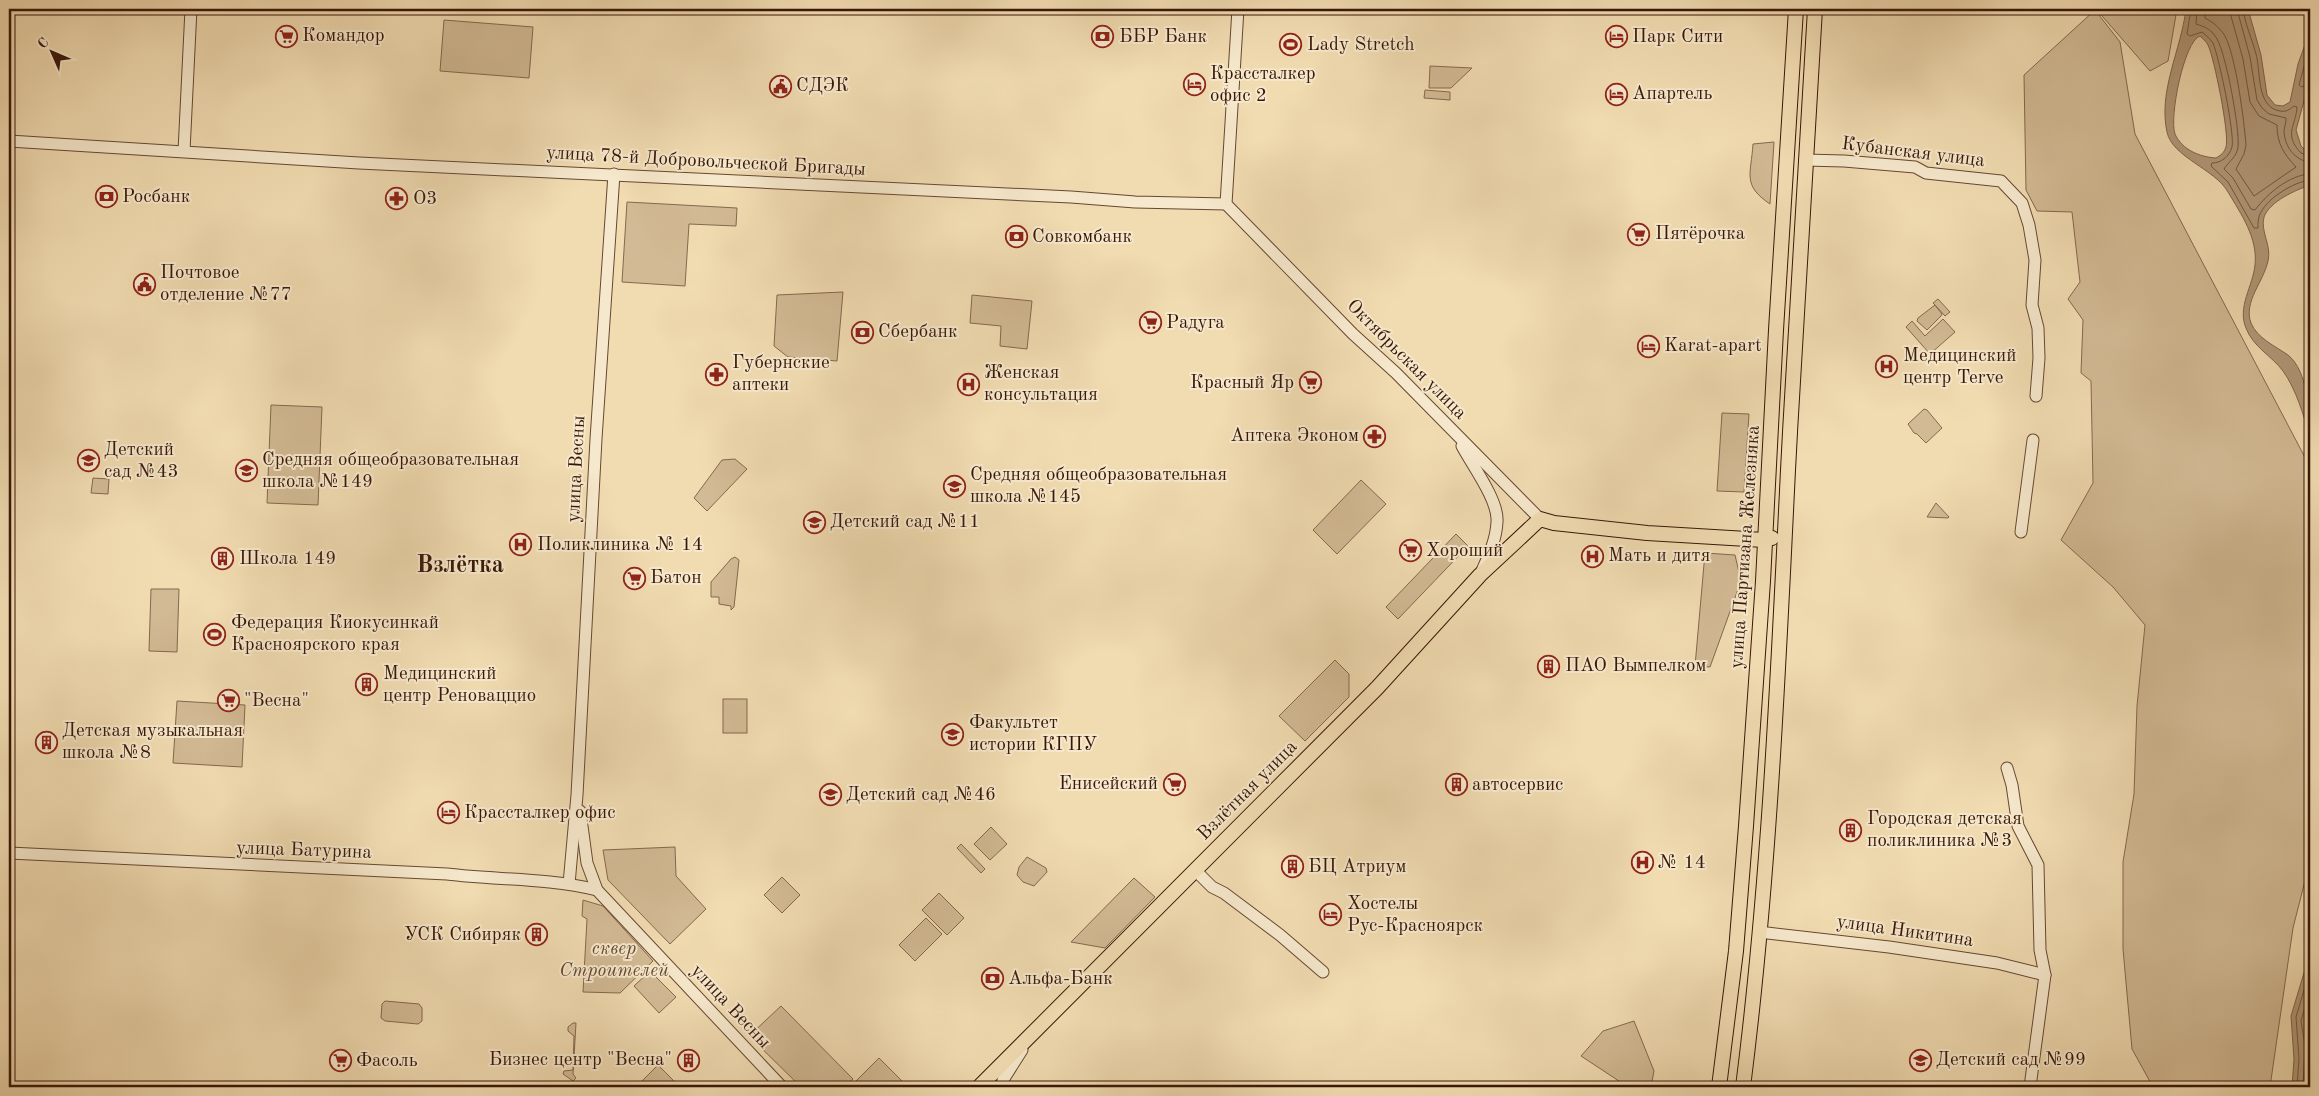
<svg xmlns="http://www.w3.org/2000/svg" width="2319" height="1096" font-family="'Old Standard TT',serif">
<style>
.green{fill:#d2ba94;stroke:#85684e}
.water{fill:#b29878;stroke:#81644b;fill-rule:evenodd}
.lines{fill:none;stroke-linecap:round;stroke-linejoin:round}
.shore{stroke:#755840;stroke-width:1}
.minor-casing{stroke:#664832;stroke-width:13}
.major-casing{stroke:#381708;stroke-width:16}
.minor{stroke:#f6e8cc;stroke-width:11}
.major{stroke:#f1dbb1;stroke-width:14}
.labels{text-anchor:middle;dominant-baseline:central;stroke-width:4;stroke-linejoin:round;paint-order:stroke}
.poi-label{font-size:19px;fill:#381708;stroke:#f6e8cc;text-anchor:start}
.street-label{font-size:19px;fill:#381708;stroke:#f6e8cc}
.park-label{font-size:19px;font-style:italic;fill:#664832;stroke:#f6e8cc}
.district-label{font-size:24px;font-weight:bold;fill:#381708;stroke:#f6e8cc}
</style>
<rect width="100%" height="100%" fill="#f1dbb1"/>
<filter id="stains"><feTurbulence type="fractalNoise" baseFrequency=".004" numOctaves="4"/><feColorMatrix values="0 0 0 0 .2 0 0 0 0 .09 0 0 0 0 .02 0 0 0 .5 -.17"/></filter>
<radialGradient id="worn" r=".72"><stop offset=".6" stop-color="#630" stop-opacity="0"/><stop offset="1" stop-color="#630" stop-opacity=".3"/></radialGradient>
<g class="green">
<polygon points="2096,9 2177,9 2168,61 2150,71"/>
<polygon points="2095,10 2120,42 2135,134 2310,467 2310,861 2293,928 2270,1087 2153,1087 2132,1049 2123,949 2123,862 2134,794 2137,706 2145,625 2113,587 2061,540 2093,483 2091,381 2081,373 2083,320 2068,299 2080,282 2072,212 2037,211 2026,190 2024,75"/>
<polygon points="444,20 533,27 529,78 440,71"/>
<polygon points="1430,66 1472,68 1451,88 1429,88"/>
<polygon points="1425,90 1450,92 1450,100 1424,98"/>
<path d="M1774 142 1770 204C1742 185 1751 175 1753 144Z"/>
<polygon points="627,202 737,208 736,226 689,224 685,286 622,282"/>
<polygon points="843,292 837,361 788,357 774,346 777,295"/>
<polygon points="972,295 1032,301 1027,349 1000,346 1001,326 970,323"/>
<polygon points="1938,299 1950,312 1945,316 1935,305 1942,314 1941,316 1927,330 1917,321 1918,318 1935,305 1933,303"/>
<polygon points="1943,319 1955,332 1930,354 1906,327 1912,321 1925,336"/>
<polygon points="271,405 322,407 318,505 267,503"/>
<polygon points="1924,409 1927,410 1942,428 1926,443 1917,434 1914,433 1908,424"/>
<polygon points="1722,413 1749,414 1744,492 1717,491"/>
<polygon points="735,459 747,469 707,511 694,498 722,460"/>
<polygon points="93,478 109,479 108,494 91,493"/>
<polygon points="1361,480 1386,504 1337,554 1313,530"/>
<polygon points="1936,503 1949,517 1948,518 1927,517"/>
<polygon points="1456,534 1468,546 1398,619 1386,607"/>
<polygon points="1705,553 1735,555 1741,581 1710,667 1695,666"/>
<polygon points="735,557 739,560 734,607 731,610 731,606 719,604 719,597 711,597 711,582 731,559"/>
<polygon points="151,589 179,589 177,652 149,651"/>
<polygon points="1335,660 1349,674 1349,697 1305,741 1279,716"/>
<rect x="723" y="699" width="24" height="34"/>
<polygon points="177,701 245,705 242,767 173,763"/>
<polygon points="991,827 1007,844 990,860 974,844"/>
<polygon points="961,844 985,869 981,873 957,848"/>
<polygon points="675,847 676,876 706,909 670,944 608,880 603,850"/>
<polygon points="1027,857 1046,868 1047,872 1034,886 1023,882 1017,875 1019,867"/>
<polygon points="782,877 800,895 782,913 764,895"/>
<polygon points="1134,878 1155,897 1105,948 1071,942"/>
<polygon points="939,893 964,918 947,935 922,910"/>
<polygon points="583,900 603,906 653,961 620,993 583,992 587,919 582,916"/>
<polygon points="926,918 942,934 915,961 899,945"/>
<polygon points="650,971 676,997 659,1013 634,986"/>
<polygon points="385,1001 419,1004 422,1008 422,1021 418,1024 385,1021 381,1018 382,1004"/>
<polygon points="781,1006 853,1079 844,1087 801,1087 749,1036"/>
<polygon points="1634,1021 1654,1071 1651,1087 1628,1087 1581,1056 1603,1031"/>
<polygon points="573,1023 576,1023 573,1074 576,1078 573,1081 563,1074 564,1071 573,1070 574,1036 568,1031 568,1027"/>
<polygon points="879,1058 908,1087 850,1087"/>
<polygon points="658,1065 680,1087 636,1087"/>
</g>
<g class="water">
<path d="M2186 9H2248L2261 55 2267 95 2275 105 2283 106 2290 102 2298 64 2310 31V79L2296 130 2301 146 2304 149 2310 151V185C2296 190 2270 201 2264 217 2260 231 2272 246 2268 261 2264 281 2243 302 2251 323 2257 338 2275 346 2288 355 2308 371 2310 414 2310 438 2304 416 2296 389 2283 371 2272 356 2253 347 2246 328 2237 307 2253 286 2255 265 2258 238 2241 214 2228 192 2215 169 2172 157 2167 132 2158 91 2181 50 2186 9ZM2200 36C2203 39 2206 41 2208 45 2214 57 2230 136 2226 147 2224 153 2221 155 2216 158 2200 157 2182 150 2175 134 2169 118 2184 41 2200 36Z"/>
<polygon points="2310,953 2310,1087 2292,1087 2294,1059 2291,1016"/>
</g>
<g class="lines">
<g class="shore">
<path d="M2191 9 2187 34 2190 36 2202 32C2206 35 2210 39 2213 43 2219 57 2235 134 2232 147 2229 157 2221 163 2212 163L2211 166 2228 182 2254 228H2258C2258 223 2258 217 2261 212 2269 197 2294 182 2310 180"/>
<path d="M2197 9 2196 24C2206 27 2212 30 2217 39 2226 54 2240 129 2238 147 2237 157 2228 162 2224 169L2233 178 2251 209 2255 210C2267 194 2289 175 2310 174"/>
<path d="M2205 9V18C2213 22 2220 28 2225 36 2236 57 2244 120 2246 145L2244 154 2236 169 2254 196 2296 167C2284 154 2277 144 2277 125L2259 116 2250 102 2243 59 2229 9"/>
<path d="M2237 9 2250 57 2257 100 2262 108 2269 114 2286 118C2286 122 2285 126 2284 130 2284 146 2295 161 2310 162"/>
<path d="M2243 9C2245 24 2252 39 2256 54 2261 72 2256 107 2280 111 2286 112 2289 110 2294 106L2297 107C2296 126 2283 134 2301 153L2310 156"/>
<polyline points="2310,45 2299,85 2302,87 2310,83"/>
<polyline points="2297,1087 2299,1059 2296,1017 2310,970"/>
<polyline points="2303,1087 2305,1046 2301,1021 2310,989"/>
</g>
<defs>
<g id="minor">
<polyline points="1238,9 1226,204 1353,334 1396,373 1540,519"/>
<polyline points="9,141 359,163 1071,197 1135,202 1226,204"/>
<polyline points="184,151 191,9"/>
<polyline points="1805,160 1844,161 1915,167 1926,173 2001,181 2022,203 2029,225 2035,260 2032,305 2038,328 2039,358 2036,396"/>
<path d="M1462 446C1472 465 1499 501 1497 522 1496 541 1488 557 1481 573"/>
<polyline points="2021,532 2033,440"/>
<polyline points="2007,768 2012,785 2018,826 2038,865 2040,950 2045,975 2030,1087"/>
<polyline points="580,811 587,863 597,890 782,1087"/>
<path d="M9 853 447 874C497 880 548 878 597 890"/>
<polyline points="1195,870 1212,887 1224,893 1280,935 1323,972"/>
<polyline points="569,884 577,795 596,439 614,174"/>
<polyline points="1759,932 1889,947 1997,963 2045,975"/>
<polyline points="1002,1087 1003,1080 1022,1050"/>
</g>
<g id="major">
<polyline points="979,1087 1377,688 1480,575 1540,519 1554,523 1647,533 1764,540 1772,538"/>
<polyline points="1719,1087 1736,951 1746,826 1763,581 1776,330 1796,9"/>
<path d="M1743 1087C1769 883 1778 676 1788 470 1796 316 1806 162 1815 9"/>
</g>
</defs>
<use href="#minor" class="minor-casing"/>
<use href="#major" class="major-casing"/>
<use href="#minor" class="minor"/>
<use href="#major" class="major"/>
</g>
<defs>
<symbol id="supermarket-ring" viewBox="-11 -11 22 22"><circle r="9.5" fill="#f6e8cc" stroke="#8f2418" stroke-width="1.5"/><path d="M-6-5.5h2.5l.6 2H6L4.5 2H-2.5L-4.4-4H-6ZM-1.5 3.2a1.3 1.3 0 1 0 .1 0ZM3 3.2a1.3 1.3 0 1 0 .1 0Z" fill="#8f2418"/></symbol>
<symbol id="bank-ring" viewBox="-11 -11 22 22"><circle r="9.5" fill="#f6e8cc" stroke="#8f2418" stroke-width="1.5"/><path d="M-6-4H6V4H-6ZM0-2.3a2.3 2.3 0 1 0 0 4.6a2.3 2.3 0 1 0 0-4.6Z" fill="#8f2418"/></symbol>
<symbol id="hotel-ring" viewBox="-11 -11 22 22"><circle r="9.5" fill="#f6e8cc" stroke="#8f2418" stroke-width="1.5"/><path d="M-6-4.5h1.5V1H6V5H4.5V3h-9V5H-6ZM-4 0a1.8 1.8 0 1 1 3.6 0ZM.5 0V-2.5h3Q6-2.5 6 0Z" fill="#8f2418"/></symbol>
<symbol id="stadium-ring" viewBox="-11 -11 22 22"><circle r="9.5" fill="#f6e8cc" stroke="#8f2418" stroke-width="1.5"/><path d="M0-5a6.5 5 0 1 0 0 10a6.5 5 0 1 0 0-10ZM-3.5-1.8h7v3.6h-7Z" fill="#8f2418"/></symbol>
<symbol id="civic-ring" viewBox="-11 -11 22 22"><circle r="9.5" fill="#f6e8cc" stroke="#8f2418" stroke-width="1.5"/><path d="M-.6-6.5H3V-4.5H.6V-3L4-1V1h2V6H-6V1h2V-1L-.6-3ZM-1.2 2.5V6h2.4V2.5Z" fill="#8f2418"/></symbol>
<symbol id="pharmacy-ring" viewBox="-11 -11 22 22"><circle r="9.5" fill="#f6e8cc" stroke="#8f2418" stroke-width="1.5"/><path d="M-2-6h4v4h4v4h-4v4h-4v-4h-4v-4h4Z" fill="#8f2418"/></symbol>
<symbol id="hospital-ring" viewBox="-11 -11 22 22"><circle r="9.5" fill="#f6e8cc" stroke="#8f2418" stroke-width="1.5"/><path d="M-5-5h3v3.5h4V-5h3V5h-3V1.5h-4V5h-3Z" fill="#8f2418"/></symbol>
<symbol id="school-ring" viewBox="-11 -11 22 22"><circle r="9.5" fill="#f6e8cc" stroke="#8f2418" stroke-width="1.5"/><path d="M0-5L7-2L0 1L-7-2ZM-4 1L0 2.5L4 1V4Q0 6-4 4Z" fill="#8f2418"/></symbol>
<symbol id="building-ring" viewBox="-11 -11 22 22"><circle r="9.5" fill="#f6e8cc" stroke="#8f2418" stroke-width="1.5"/><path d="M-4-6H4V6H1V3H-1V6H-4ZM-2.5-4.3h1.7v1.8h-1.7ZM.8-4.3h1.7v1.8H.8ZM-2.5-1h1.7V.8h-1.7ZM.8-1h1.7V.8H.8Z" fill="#8f2418"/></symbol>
<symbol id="university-ring" viewBox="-11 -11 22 22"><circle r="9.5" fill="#f6e8cc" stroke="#8f2418" stroke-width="1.5"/><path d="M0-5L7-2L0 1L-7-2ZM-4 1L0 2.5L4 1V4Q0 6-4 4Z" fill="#8f2418"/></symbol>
</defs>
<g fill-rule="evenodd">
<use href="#supermarket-ring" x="274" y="24" width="25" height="25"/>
<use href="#bank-ring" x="1090" y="24" width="25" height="25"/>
<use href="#hotel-ring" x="1604" y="24" width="25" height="25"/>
<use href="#stadium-ring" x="1278" y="32" width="25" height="25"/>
<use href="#hotel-ring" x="1182" y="72" width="25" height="25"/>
<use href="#civic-ring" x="768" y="74" width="25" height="25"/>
<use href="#hotel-ring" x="1604" y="82" width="25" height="25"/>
<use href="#bank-ring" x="94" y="184" width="25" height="25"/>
<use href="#pharmacy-ring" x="384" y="186" width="25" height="25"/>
<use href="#supermarket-ring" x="1626" y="222" width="25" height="25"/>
<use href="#bank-ring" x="1004" y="224" width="25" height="25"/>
<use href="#civic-ring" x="132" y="272" width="25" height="25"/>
<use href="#supermarket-ring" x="1138" y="310" width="25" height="25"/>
<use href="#bank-ring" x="850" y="320" width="25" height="25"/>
<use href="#hotel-ring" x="1636" y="334" width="25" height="25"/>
<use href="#hospital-ring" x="1874" y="354" width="25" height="25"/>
<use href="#pharmacy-ring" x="704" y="362" width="25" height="25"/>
<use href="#supermarket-ring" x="1298" y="370" width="25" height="25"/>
<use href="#hospital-ring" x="956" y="372" width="25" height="25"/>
<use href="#pharmacy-ring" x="1362" y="424" width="25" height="25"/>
<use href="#school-ring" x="76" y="448" width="25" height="25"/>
<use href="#school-ring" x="234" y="458" width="25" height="25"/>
<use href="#school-ring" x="942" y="474" width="25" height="25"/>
<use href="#school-ring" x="802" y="510" width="25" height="25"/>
<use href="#hospital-ring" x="508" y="532" width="25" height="25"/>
<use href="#supermarket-ring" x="1398" y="538" width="25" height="25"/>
<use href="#hospital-ring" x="1580" y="544" width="25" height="25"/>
<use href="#building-ring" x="210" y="546" width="25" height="25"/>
<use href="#supermarket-ring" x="622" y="566" width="25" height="25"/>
<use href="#stadium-ring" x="202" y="622" width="25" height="25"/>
<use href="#building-ring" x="1536" y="654" width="25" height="25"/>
<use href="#building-ring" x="354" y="672" width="25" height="25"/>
<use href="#supermarket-ring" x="216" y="688" width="25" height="25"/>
<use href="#university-ring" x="940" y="722" width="25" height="25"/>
<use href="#building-ring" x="34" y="730" width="25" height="25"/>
<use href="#supermarket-ring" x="1162" y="772" width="25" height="25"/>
<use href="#building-ring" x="1444" y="772" width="25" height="25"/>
<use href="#school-ring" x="818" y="782" width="25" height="25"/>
<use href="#hotel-ring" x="436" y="800" width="25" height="25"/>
<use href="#building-ring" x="1838" y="818" width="25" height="25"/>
<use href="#hospital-ring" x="1630" y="850" width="25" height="25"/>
<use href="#building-ring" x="1280" y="854" width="25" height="25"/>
<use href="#hotel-ring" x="1318" y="902" width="25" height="25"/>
<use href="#building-ring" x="524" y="922" width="25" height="25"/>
<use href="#bank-ring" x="980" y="966" width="25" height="25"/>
<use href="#building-ring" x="676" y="1048" width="25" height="25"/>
<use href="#school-ring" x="1908" y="1048" width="25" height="25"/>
<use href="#supermarket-ring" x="328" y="1048" width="25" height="25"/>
</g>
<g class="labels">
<g class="poi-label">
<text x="302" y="36">Командор</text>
<text x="1119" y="37">ББР Банк</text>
<text x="1632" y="37">Парк Сити</text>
<text x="1307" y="45">Lady Stretch</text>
<text x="1210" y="74">Крассталкер<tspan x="1210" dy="22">офис 2</tspan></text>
<text x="796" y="86">СДЭК</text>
<text x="1632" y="94">Апартель</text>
<text x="122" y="197">Росбанк</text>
<text x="413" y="199">O3</text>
<text x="1655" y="234">Пятёрочка</text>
<text x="1032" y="237">Совкомбанк</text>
<text x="160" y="273">Почтовое<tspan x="160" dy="22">отделение №77</tspan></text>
<text x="1166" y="323">Радуга</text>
<text x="878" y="332">Сбербанк</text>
<text x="1664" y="346">Karat-apart</text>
<text x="1903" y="356">Медицинский<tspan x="1903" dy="22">центр Terve</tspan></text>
<text x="732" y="363">Губернские<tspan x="732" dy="22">аптеки</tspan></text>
<text x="984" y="373">Женская<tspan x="984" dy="22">консультация</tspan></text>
<text x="1294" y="383" text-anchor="end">Красный Яр</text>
<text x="1359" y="436" text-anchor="end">Аптека Эконом</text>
<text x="104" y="450">Детский<tspan x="104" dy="22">сад №43</tspan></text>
<text x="262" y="460">Средняя общеобразовательная<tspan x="262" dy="22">школа №149</tspan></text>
<text x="970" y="475">Средняя общеобразовательная<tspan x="970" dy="22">школа №145</tspan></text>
<text x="830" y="522">Детский сад №11</text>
<text x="537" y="545">Поликлиника № 14</text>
<text x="1426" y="551">Хороший</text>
<text x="1608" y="556">Мать и дитя</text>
<text x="239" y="559">Школа 149</text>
<text x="650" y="578">Батон</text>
<text x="231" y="623">Федерация Киокусинкай<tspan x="231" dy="22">Красноярского края</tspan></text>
<text x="1565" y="666">ПАО Вымпелком</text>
<text x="383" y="674">Медицинский<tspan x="383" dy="22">центр Реноваццио</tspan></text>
<text x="244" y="701">"Весна"</text>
<text x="969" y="723">Факультет<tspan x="969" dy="22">истории КГПУ</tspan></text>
<text x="62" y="731">Детская музыкальная<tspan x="62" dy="22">школа №8</tspan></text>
<text x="1158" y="784" text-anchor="end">Енисейский</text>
<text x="1472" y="785">автосервис</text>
<text x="846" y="795">Детский сад №46</text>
<text x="464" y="813">Крассталкер офис</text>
<text x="1867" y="819">Городская детская<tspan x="1867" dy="22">поликлиника №3</tspan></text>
<text x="1658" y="863">№ 14</text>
<text x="1308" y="867">БЦ Атриум</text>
<text x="1347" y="904">Хостелы<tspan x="1347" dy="22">Рус-Красноярск</tspan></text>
<text x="521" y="935" text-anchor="end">УСК Сибиряк</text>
<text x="1008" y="979">Альфа-Банк</text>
<text x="672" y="1060" text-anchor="end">Бизнес центр "Весна"</text>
<text x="1936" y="1060">Детский сад №99</text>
<text x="356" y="1061">Фасоль</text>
</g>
<g class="street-label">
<text transform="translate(1913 153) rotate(7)">Кубанская улица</text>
<text transform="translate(706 162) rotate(3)">улица 78-й Добровольческой Бригады</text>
<text transform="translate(1406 360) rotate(45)">Октябрьская улица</text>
<text transform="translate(577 469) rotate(-87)">улица Весны</text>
<text transform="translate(1746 547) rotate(-86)">улица Партизана Железняка</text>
<text transform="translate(1248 791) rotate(-45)">Взлётная улица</text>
<text transform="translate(304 851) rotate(2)">улица Батурина</text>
<text transform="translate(1905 932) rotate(8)">улица Никитина</text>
<text transform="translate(730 1007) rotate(47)">улица Весны</text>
</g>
<g class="park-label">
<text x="614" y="949">сквер<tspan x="614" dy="22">Строителей</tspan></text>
</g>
<g class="district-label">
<text x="460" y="566">Взлётка</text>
</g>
</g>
<rect width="2319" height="1096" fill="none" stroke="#f1dbb1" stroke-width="30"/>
<rect x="10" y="10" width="2299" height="1076" fill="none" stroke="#381708" stroke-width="2.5"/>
<rect x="15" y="15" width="2289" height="1066" fill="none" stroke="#381708"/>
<g transform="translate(52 52) rotate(315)" stroke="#f6e8cc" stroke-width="4" paint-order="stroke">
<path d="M0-4L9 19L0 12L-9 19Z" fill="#381708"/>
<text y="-8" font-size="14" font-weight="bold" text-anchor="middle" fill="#381708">С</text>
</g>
<rect width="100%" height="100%" filter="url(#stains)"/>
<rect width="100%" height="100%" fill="url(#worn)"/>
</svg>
